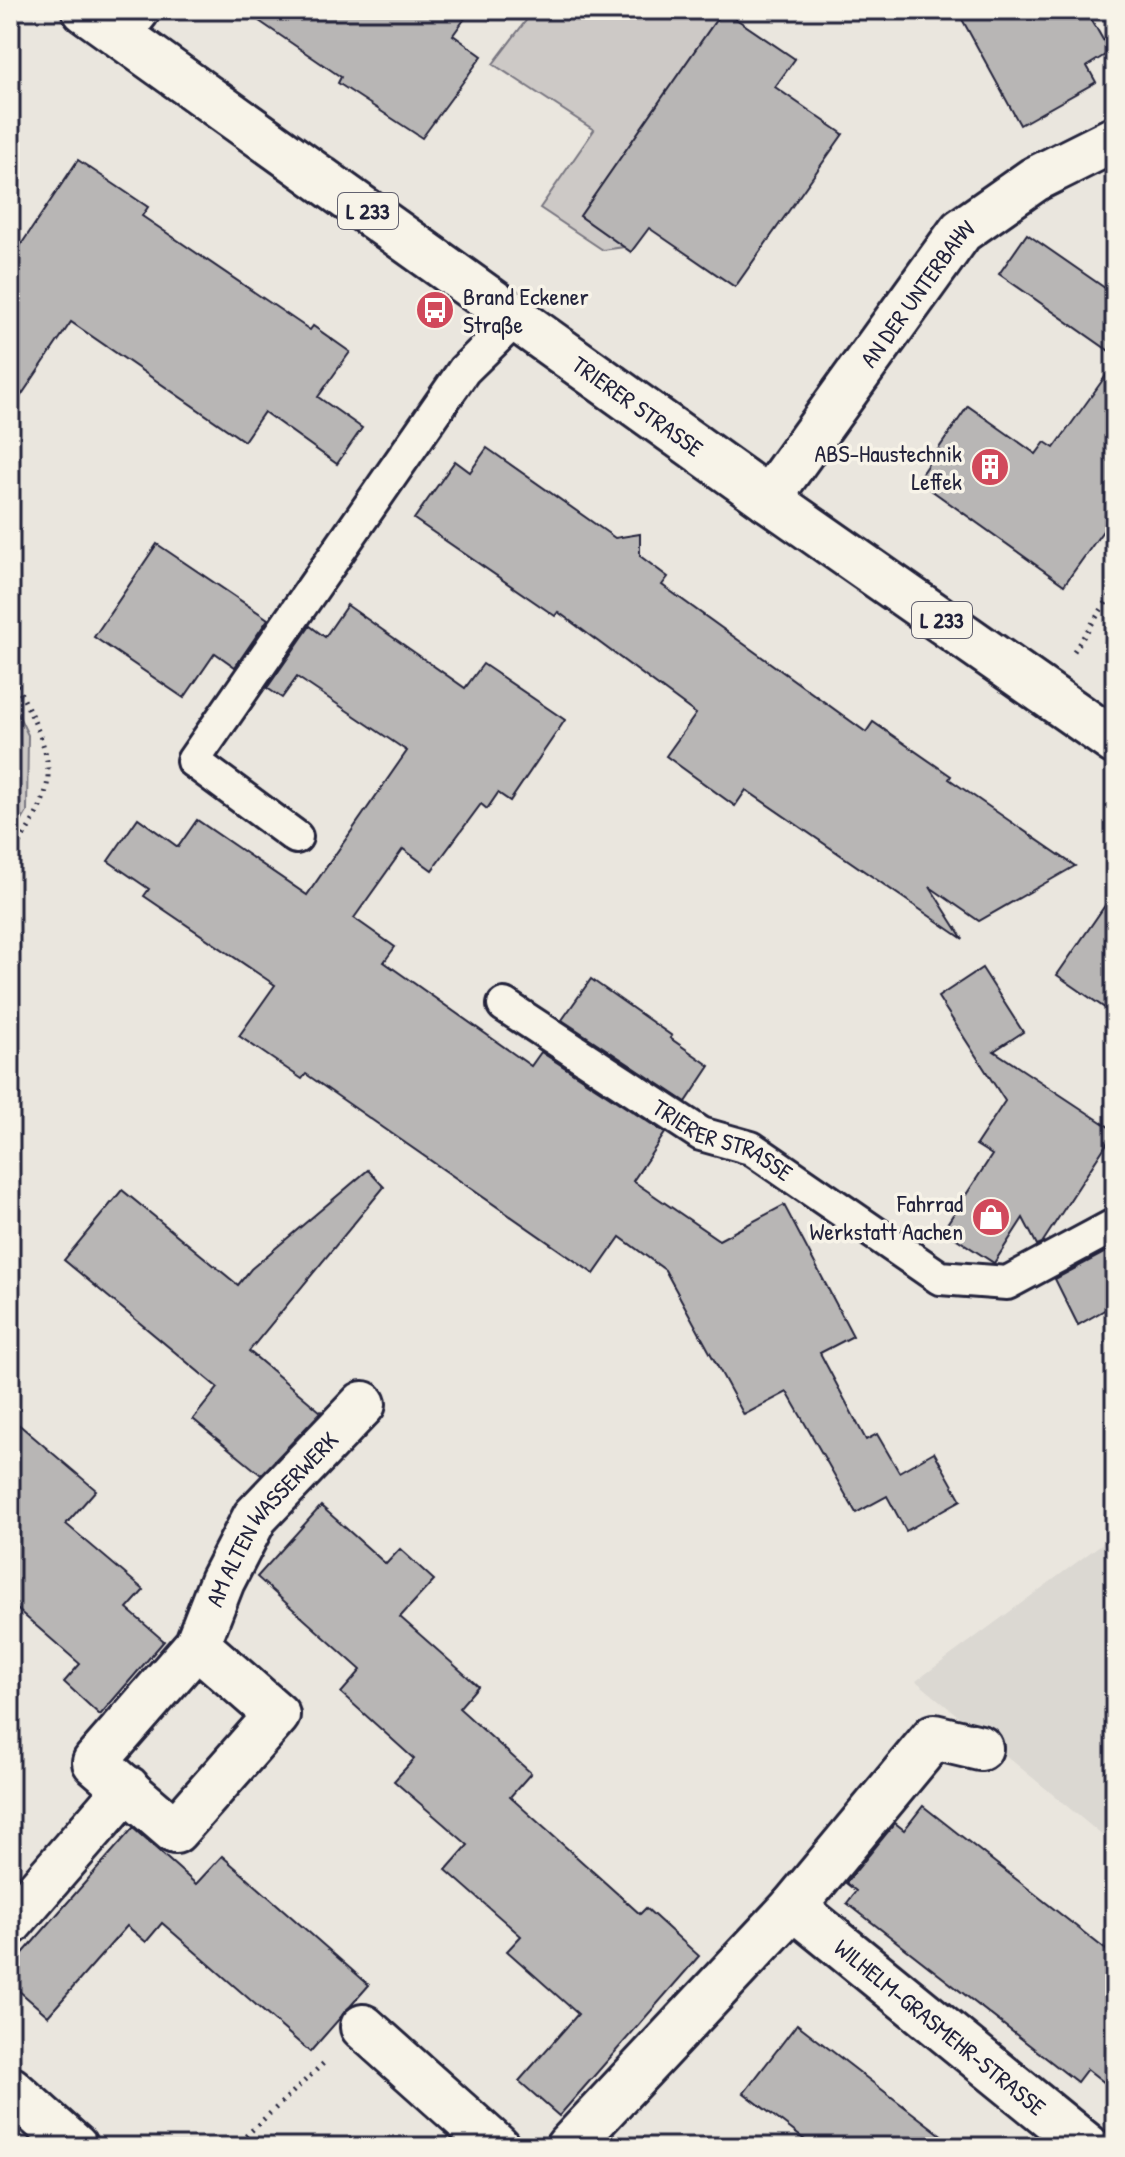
<svg xmlns="http://www.w3.org/2000/svg" width="1125" height="2157" font-family="'Patrick Hand',sans-serif">
<style>
.built{fill:#dbd8d2}
.green{fill:#cdc9c6;stroke:#787680;stroke-width:2}
.building{fill:#b8b6b5;stroke:#22223b;stroke-width:2}
.lines{fill:none;stroke-linecap:round;stroke-linejoin:round}
.service-casing{stroke:#22223b;stroke-width:38}
.minor-casing{stroke:#22223b;stroke-width:50}
.primary-casing{stroke:#22223b;stroke-width:50}
.path{stroke:#22223b;stroke-width:5;stroke-dasharray:2 6;stroke-linecap:butt}
.service{stroke:#f7f3e8;stroke-width:32}
.minor{stroke:#f7f3e8;stroke-width:44}
.primary{stroke:#f7f3e8;stroke-width:44}
.labels{text-anchor:middle;dominant-baseline:central;stroke-width:7;stroke-linejoin:round;paint-order:stroke}
.shield{fill:#f7f3e8;stroke:#62616f;stroke-width:2}
.shield-label{font-size:22px;font-weight:bold;fill:#22223b}
.street-label{font-size:24px;fill:#22223b;stroke:#f7f3e8}
.poi-label{font-size:24px;fill:#22223b;stroke:#f7f3e8;text-anchor:end}
</style>
<rect width="100%" height="100%" fill="#eae6de"/>
<filter id="ink" filterUnits="userSpaceOnUse"><feTurbulence type="fractalNoise" baseFrequency=".0125" numOctaves="2"/><feDisplacementMap in="SourceGraphic" scale="16" xChannelSelector="R" yChannelSelector="G"/><feConvolveMatrix kernelMatrix="1 2 1 2 8 2 1 2 1" color-interpolation-filters="sRGB"/></filter>
<g filter="url(#ink)">
<polygon class="built" points="1115,1534 1115,1846 916,1681"/>
<g class="green">
<polygon points="534,10 723,10 580,216 624,247 603,250 540,208 594,130 493,64"/>
<polygon points="10,698 28,735 27,812 10,841"/>
</g>
<g class="building">
<polygon points="243,10 471,10 453,35 482,56 422,138 338,83 341,77"/>
<polygon points="723,10 795,59 775,87 843,134 735,287 649,228 631,252 580,216"/>
<polygon points="957,10 1086,10 1110,52 1087,66 1096,82 1020,125"/>
<polygon points="78,160 148,207 142,216 310,330 313,326 350,352 318,397 362,428 337,464 264,412 244,441 71,322 10,412 10,261"/>
<polygon points="1027,234 1115,295 1115,355 999,274"/>
<polygon points="1115,363 1115,514 1064,585 917,480 968,406 1036,454 1045,442 1054,448"/>
<polygon points="487,448 615,538 640,534 640,556 668,577 662,585 866,732 873,722 951,776 949,779 1075,866 979,921 930,887 963,939 746,790 735,806 666,756 696,714 558,612 555,616 414,519 455,461 470,472"/>
<polygon points="157,544 268,619 235,667 215,653 184,698 94,637"/>
<polygon points="347,605 465,688 483,664 565,720 510,801 498,793 487,809 481,804 432,870 403,849 354,918 395,947 384,962 531,1066 541,1052 665,1133 633,1181 719,1240 784,1205 853,1336 820,1353 866,1440 877,1434 899,1472 934,1452 961,1500 906,1531 887,1496 856,1513 787,1392 744,1415 665,1270 620,1237 594,1274 306,1074 302,1079 239,1036 275,985 144,896 149,889 108,861 138,818 178,847 197,820 307,895 407,751 297,677 282,698 267,688 310,626 325,637"/>
<polygon points="1115,891 1115,1015 1057,975"/>
<polygon points="982,968 1023,1032 994,1051 1115,1131 1042,1243 1037,1245 1023,1218 994,1263 943,1230 992,1155 976,1145 1005,1101 938,997"/>
<polygon points="591,979 672,1036 670,1038 710,1066 686,1102 562,1020"/>
<polygon points="368,1170 384,1187 249,1351 321,1412 261,1475 193,1419 218,1388 64,1260 122,1190 238,1285 251,1269"/>
<polygon points="1115,1247 1115,1304 1078,1325 1055,1279"/>
<polygon points="10,1417 96,1490 66,1524 144,1590 127,1609 164,1641 100,1715 64,1682 80,1664 10,1603"/>
<polygon points="321,1506 386,1564 400,1549 434,1580 400,1617 478,1686 459,1708 531,1773 510,1797 640,1914 646,1908 699,1956 559,2116 519,2081 578,2014 507,1951 521,1936 446,1870 468,1845 394,1781 414,1759 341,1693 361,1670 257,1577"/>
<polygon points="923,1806 1115,1957 1115,2091 1087,2069 1077,2082 847,1903 856,1891 846,1883 895,1823 904,1830"/>
<polygon points="133,1828 196,1884 222,1856 369,1985 310,2052 162,1923 146,1942 127,1926 48,2016 10,1983 10,1968"/>
<polygon points="797,2024 872,2082 957,2147 814,2147 744,2093"/>
</g>
<g class="lines">
<defs>
<g id="service">
<polyline points="296,837 193,761 464,370 517,318"/>
<path id="s1" d="M504 1005 701 1134 751 1148 940 1278 1007 1283 1115 1225"/>
</g>
<g id="minor">
<polyline points="119,33 137,10"/>
<path id="s2" d="M768 499 961 231 1035 179 1115 139"/>
<path id="s3" d="M197 1645 277 1715 175 1831 95 1762 197 1645 222 1581 255 1517 363 1404"/>
<path id="s4" d="M793 1907 1088 2147"/>
<polyline points="10,1923 127,1788"/>
<polyline points="363,2027 497,2147"/>
<polyline points="10,2089 75,2147"/>
<polyline points="568,2147 793,1907 934,1737 980,1748"/>
</g>
<g id="primary">
<path id="s5" d="M85 10 768 499 1115 742"/>
</g>
</defs>
<use href="#service" class="service-casing"/>
<use href="#minor" class="minor-casing"/>
<use href="#primary" class="primary-casing"/>
<g class="path">
<polyline points="1074,651 1115,589"/>
<path d="M10 671C23 700 49 742 48 775 48 804 24 834 10 858"/>
<polyline points="234,2147 327,2060"/>
</g>
<use href="#service" class="service"/>
<use href="#minor" class="minor"/>
<use href="#primary" class="primary"/>
</g>
</g>
<defs>
<symbol id="bus-disc" viewBox="-11 -11 22 22"><circle r="9.5" fill="#d1495b" stroke="#f7f3e8"/><path d="M-5-6H5V4H4V6H2V4H-2V6H-4V4H-5ZM-3.5-4V0h7V-4ZM-3.5 1.2v1.5H-2V1.2ZM2 1.2v1.5H3.5V1.2Z" fill="#fff"/></symbol>
<symbol id="building-disc" viewBox="-11 -11 22 22"><circle r="9.5" fill="#d1495b" stroke="#f7f3e8"/><path d="M-4-6H4V6H1V3H-1V6H-4ZM-2.5-4.3h1.7v1.8h-1.7ZM.8-4.3h1.7v1.8H.8ZM-2.5-1h1.7V.8h-1.7ZM.8-1h1.7V.8H.8Z" fill="#fff"/></symbol>
<symbol id="shop-disc" viewBox="-11 -11 22 22"><circle r="9.5" fill="#d1495b" stroke="#f7f3e8"/><path d="M-5-2.5h2.3a2.7 3.5 0 0 1 5.4 0H5L5.5 6h-11ZM-1.5-2.5h3a1.5 2.3 0 0 0-3 0Z" fill="#fff"/></symbol>
</defs>
<g fill-rule="evenodd">
<use href="#bus-disc" x="413" y="288" width="44" height="44"/>
<use href="#building-disc" x="968" y="445" width="44" height="44"/>
<use href="#shop-disc" x="969" y="1195" width="44" height="44"/>
</g>
<g class="labels">
<g class="shield">
<rect x="338" y="193" width="60" height="36" rx="6"/>
<rect x="912" y="602" width="60" height="36" rx="6"/>
</g>
<g class="shield-label">
<text x="368" y="211">L 233</text>
<text x="942" y="620">L 233</text>
</g>
<g class="street-label">
<text stroke="none"><textPath href="#s2" startOffset="254">AN DER UNTERBAHN</textPath></text>
<text stroke="none"><textPath href="#s5" startOffset="680">TRIERER STRASSE</textPath></text>
<text stroke="none"><textPath href="#s1" startOffset="258">TRIERER STRASSE</textPath></text>
<text stroke="none"><textPath href="#s3" startOffset="670">AM ALTEN WASSERWERK</textPath></text>
<text stroke="none"><textPath href="#s4" startOffset="190">WILHELM-GRASMEHR-STRASSE</textPath></text>
</g>
<g class="poi-label">
<text x="463" y="296" text-anchor="start">Brand Eckener<tspan x="463" dy="28">Straße</tspan></text>
<text x="962" y="453">ABS-Haustechnik<tspan x="962" dy="28">Leffek</tspan></text>
<text x="963" y="1203">Fahrrad<tspan x="963" dy="28">Werkstatt Aachen</tspan></text>
</g>
</g>
<rect width="1125" height="2157" fill="none" stroke="#f7f3e8" stroke-width="40"/>
<rect x="20" y="20" width="1085" height="2117" fill="none" stroke="#22223b" stroke-width="3" filter="url(#ink)"/>
</svg>
